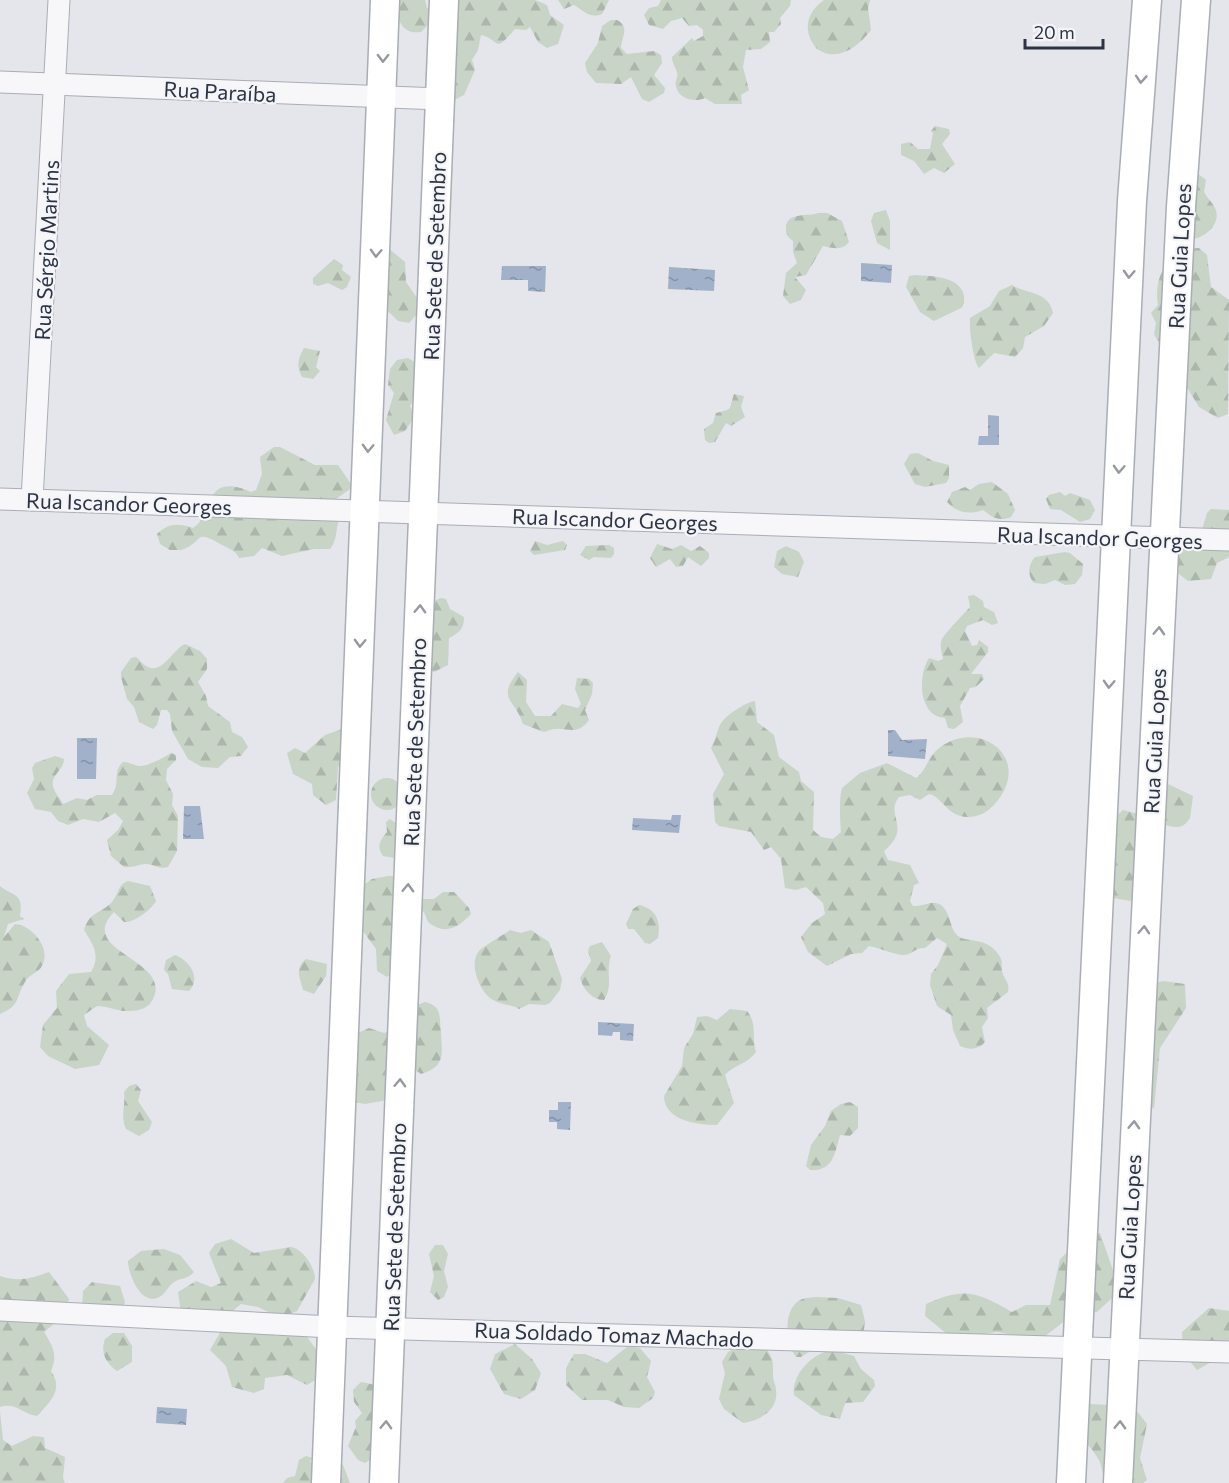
<svg xmlns="http://www.w3.org/2000/svg" width="1229" height="1483" font-family="Commissioner,sans-serif">
<style>
.forest{fill:url(#forest-firs)}
.water{fill:url(#water-ripples)}
.lines{fill:none;stroke-linecap:round;stroke-linejoin:round}
.minor-casing{stroke:#a9adb5;stroke-width:23}
.secondary-casing{stroke:#a9adb5;stroke-width:31}
.minor{stroke:#f7f7f9;stroke-width:21}
.secondary{stroke:#fff;stroke-width:28}
.oneway{stroke:#9699a1}
.labels{text-anchor:middle;dominant-baseline:central;stroke-width:4.5;stroke-linejoin:round;paint-order:stroke}
.street-label{font-size:21px;fill:#2c3343;stroke:#f4f5f8}
</style>
<defs>
<pattern id="forest-firs" width="22" height="20" patternUnits="userSpaceOnUse" patternTransform="scale(1.5)"><rect width="22" height="20" fill="#c8d4c6"/><path d="M5 1l3.5 6h-7zM16 11l3.5 6h-7z" fill="#acb6ab"/></pattern>
<pattern id="water-ripples" width="26" height="14" patternUnits="userSpaceOnUse" patternTransform="scale(1.5)"><rect width="26" height="14" fill="#a1b1c9"/><path d="M2 4q2-2 4 0t4 0M15 11q2-2 4 0t4 0" fill="none" stroke="#8391a5"/></pattern>
</defs>
<rect width="100%" height="100%" fill="#e4e6eb"/>
<g class="forest">
<path d="M395 0H425L427 8 432 10 437 0H535L547 5 550 15 564 25 558 44 547 48 538 42 530 27 526 30 515 29C493 55 501 40 481 35L478 50 472 60 475 70 464 95 444 105 433 20 421 32C400 35 397 17 395 0Z"/>
<path d="M558 0H609L602 14C590 19 584 11 574 5L564 9Z"/>
<path d="M661 0H791L790 6 780 18 781 24 774 32H769L770 42 761 49 746 50 743 67 749 90 741 95 742 104H715L705 98C695 103 678 99 676 86 674 81 679 77 677 72 675 66 672 63 672 57L692 38 694 41 703 36V30L697 25 689 26 682 18 671 21 663 29 649 25 644 15 649 8 658 6Z"/>
<path d="M824 0H870L868 8 871 30C859 46 838 63 817 49 802 31 806 13 824 0Z"/>
<path d="M611 20H617C630 27 622 36 621 48L627 54 654 51 661 55 662 63 654 75 665 88 664 93 649 102 642 99 631 77 621 84 596 83 587 72 585 63 598 43 602 26Z"/>
<polygon points="935,126 949,129 950,134 942,144 955,164 944,173 934,168 924,174 914,161 901,155 901,144 910,142 918,149 930,149 933,133 931,131"/>
<path d="M1197 173 1206 180 1204 192C1207 198 1212 202 1215 208 1222 222 1207 237 1193 239Z"/>
<polygon points="886,210 890,221 890,250 877,243 871,221 874,213"/>
<path d="M818 213H827L842 221 849 242C842 251 833 248 823 246L806 275 795 277 806 290 801 300 790 304 783 296 786 273 797 263 793 252V241C789 238 786 235 786 229 785 211 810 217 818 213Z"/>
<polygon points="388,248 405,262 406,282 419,301 417,314 409,323 398,321 390,313 385,311"/>
<path d="M1199 248 1207 255 1211 287 1229 300 1228 414 1218 418 1199 407 1188 389 1177 387 1165 354 1154 334 1156 323 1151 313 1158 305C1153 276 1168 250 1199 248Z"/>
<polygon points="334,259 343,265 342,270 351,277 347,287 342,290 328,283 318,286 313,284 313,278"/>
<path d="M915 275C931 276 968 276 964 303L961 308 934 321 920 312 906 287 909 276Z"/>
<path d="M1012 285C1026 294 1049 291 1053 313L1044 326 1025 337 1023 348 1015 357 994 353 979 368C973 361 969 328 970 318L990 306 999 291Z"/>
<path d="M304 348 320 351 316 367 320 371 313 379 302 377C296 366 298 358 304 348Z"/>
<polygon points="408,358 418,364 419,391 410,406 415,416 405,431 394,435 386,420 394,393 388,385 390,369 397,360"/>
<path d="M734 394 744 396 741 407 745 417 731 426 726 423 715 442 709 443 705 440 704 429 713 423 716 413C734 408 728 412 734 394Z"/>
<path d="M274 447H280L315 465H338L353 487 336 499 341 514C335 527 338 540 330 549H314L282 556 262 548 254 556 239 558C235 550 231 550 224 546 191 527 206 542 181 550H170L160 544 157 534C168 523 178 523 193 528 215 514 202 471 251 492L256 490 262 474 260 457Z"/>
<polygon points="918,453 933,461 949,465 949,478 946,483 925,487 915,484 904,464 910,454"/>
<path d="M992 482 1008 494 1015 510 1011 517C998 522 992 517 983 510 970 515 957 513 947 502L952 492 965 487 970 490 979 484Z"/>
<polygon points="1060,492 1065,496 1070,493 1090,500 1095,510 1090,519 1080,522 1061,510 1050,509 1046,499 1049,495"/>
<path d="M1211 509 1229 510V557L1217 563 1211 579 1188 581 1179 574C1176 553 1183 542 1201 533L1207 513Z"/>
<polygon points="535,541 547,545 563,541 567,545 565,550 534,555 530,551"/>
<polygon points="657,544 672,549 681,545 691,551 700,546 709,553 709,558 701,566 688,557 683,566 676,567 670,559 656,567 650,558"/>
<polygon points="609,545 614,548 614,554 611,558 594,557 589,560 580,555 586,546"/>
<polygon points="786,546 799,552 804,562 798,577 782,574 774,567 777,551"/>
<path d="M1065 552 1070 553 1083 564 1082 575 1075 584 1065 585 1055 580 1045 584 1034 583C1027 575 1028 565 1035 557Z"/>
<path d="M974 595 983 601 984 607 994 612 998 623 992 625 983 620 967 626 965 631 972 646 977 645 979 640 988 647V652L971 674H982L984 679 976 687 970 688 960 706 963 722 954 729 948 728 945 718C919 717 917 676 929 658L938 661 943 659C942 653 939 645 942 639 946 632 964 614 970 607L968 596Z"/>
<path d="M441 598 446 599 450 609 464 617C464 629 459 633 449 638L448 665 434 672 429 670 427 604Z"/>
<path d="M185 644 200 651 207 659V669L198 682 206 696 208 706 230 722 232 732 242 737 248 747 241 756 230 757 218 768 202 767 188 759 172 731 170 714 167 710H161L157 725 153 729 139 722 134 707 127 699 121 677V672L131 658 136 657C140 660 143 665 148 667 163 674 173 649 185 644Z"/>
<path d="M518 672 527 680 526 702 535 716H551L562 704 578 708 581 704 575 689 577 678 589 679 593 683 592 694 585 710 589 720C574 740 566 722 544 732L523 724C515 698 496 700 518 672Z"/>
<path d="M755 701 757 722 774 735 779 757 799 772 801 781 814 792 813 830 821 837 833 839 841 832C840 821 839 798 842 788L860 773 887 763 916 778C926 771 928 757 938 749 977 717 1032 756 998 800 993 807 985 814 976 816 948 822 944 797 929 794L920 800 910 795 899 797C884 816 913 827 884 851L888 860 910 865 919 883 914 885 910 901 913 906C921 907 928 902 936 903 950 906 949 926 956 934 965 945 987 934 1000 957 1003 961 1001 966 1002 971 1004 980 1010 982 1008 992L987 1008 988 1018 982 1027 985 1042C978 1050 969 1050 960 1046L953 1030 951 1015 937 1006 930 985 931 974 938 965 947 944 937 938 925 948C915 947 911 956 902 955 888 953 881 948 869 946L862 953 851 954 827 966 808 952 801 937 812 923 825 914 823 903 806 887 796 890 785 888 781 859 771 847 764 850 751 832 719 826 715 822 713 794 724 774 711 748C716 740 716 733 720 725 724 716 746 702 755 701Z"/>
<polygon points="342,729 346,758 338,767 336,800 326,805 313,795 312,784 293,774 287,753 295,748 305,753 325,735"/>
<path d="M171 753 176 755V760L167 769 166 780 173 794 172 805 178 816 177 851 168 867C158 870 154 863 144 864 137 865 133 868 124 867L111 856 107 840 118 830 123 821 115 813 99 822 83 819 68 825 58 821 51 812 35 809 27 793 34 779 32 768 35 763 55 756 64 759C64 770 50 776 53 786 54 792 60 798 63 804L77 798 87 800 97 795H112C121 782 112 772 123 762 128 762 134 765 138 766 147 767 163 758 171 753Z"/>
<circle cx="387" cy="794" r="16"/>
<path d="M1168 784 1193 796 1190 818C1182 831 1174 827 1162 824L1131 901 1107 897V825L1123 810 1138 814 1162 785Z"/>
<path d="M390 819 397 824C395 836 399 848 395 858L383 856C376 846 380 840 387 832L386 822Z"/>
<path d="M388 876H394L417 899H434L443 892H454L469 908 471 914C457 929 445 935 428 922L424 912 420 909 391 974 387 977 377 971 376 949 360 927 356 890 372 879Z"/>
<path d="M128 881 150 886 156 901C152 909 134 923 124 922L114 912C75 952 173 959 153 999 149 1008 139 1011 130 1011 118 1012 108 1006 97 1006L84 1015 87 1026 109 1045 99 1065 75 1069 48 1056 40 1047 43 1025 57 1008 56 991 69 974 91 972C101 956 93 944 84 930 90 911 99 915 111 903 119 895 117 885 128 881Z"/>
<path d="M0 886C14 897 24 893 20 916L24 919 8 924 4 937 15 924C32 925 52 949 42 966 38 973 28 975 25 982 15 998 21 1005 0 1014Z"/>
<path d="M639 905C657 909 661 922 658 938L650 944 645 943 634 929H628L626 924 633 909Z"/>
<path d="M510 930 521 933 531 930 549 942 562 979 560 990 550 1003 545 1005 529 1004 519 1009C510 1004 501 1005 493 1000 480 993 468 964 479 951 482 947 505 934 510 930Z"/>
<path d="M602 942 611 956C605 971 614 985 604 1000 592 1000 583 989 580 978L591 961 588 951 590 946Z"/>
<path d="M175 955C189 960 202 978 189 991L172 989 168 974 164 970 166 960Z"/>
<path d="M306 959 327 964 326 976 314 994 303 990C300 977 294 969 306 959Z"/>
<polygon points="1163,981 1185,984 1186,1008 1160,1048 1154,1108 1138,1112 1144,986"/>
<path d="M425 1002C443 1006 439 1018 441 1033 442 1053 446 1067 421 1074L407 1064 387 1100 365 1104 354 1102 330 1045 329 1033 333 1030 360 1032 369 1028 384 1033 390 1031 415 1006Z"/>
<path d="M730 1009 747 1011C758 1024 751 1038 756 1052 748 1064 733 1065 725 1075L734 1103 717 1125C699 1125 664 1121 664 1096L682 1066 684 1048 693 1034 697 1017 707 1016 717 1020Z"/>
<path d="M136 1084 141 1090 138 1101 152 1122 149 1130 139 1136 126 1129C120 1117 126 1104 124 1092L129 1086Z"/>
<path d="M850 1102 858 1107V1128L850 1136 840 1135C835 1153 833 1172 810 1170L806 1166 811 1145 825 1126 831 1111 841 1104Z"/>
<path d="M1088 1233H1100L1115 1276 1113 1297 1097 1312 1075 1313 1040 1340 997 1332 953 1339 925 1316 926 1304C964 1287 976 1291 1012 1312L1026 1305H1050L1060 1259Z"/>
<path d="M231 1239 254 1253 291 1247C303 1249 315 1267 315 1279L297 1311 280 1318 258 1307 241 1304 223 1319 181 1313 178 1292 196 1281 211 1287 221 1283 209 1253 215 1244Z"/>
<polygon points="435,1245 443,1245 448,1254 444,1271 448,1287 444,1297 438,1300 430,1292 434,1276 429,1254"/>
<path d="M164 1249 180 1255 194 1272C187 1280 182 1277 174 1282 168 1286 166 1293 161 1296 142 1309 128 1274 128 1261L141 1251Z"/>
<path d="M49 1272 69 1299 61 1318 44 1332C53 1346 58 1356 51 1371 64 1390 50 1402 37 1416 22 1414 16 1402 0 1407V1276C19 1282 30 1279 49 1272Z"/>
<polygon points="92,1282 120,1286 125,1302 123,1307 82,1309 83,1291"/>
<path d="M816 1297 838 1298 861 1305 865 1321 863 1338 815 1348 801 1357H796C786 1343 783 1314 797 1302 803 1297 810 1298 816 1297Z"/>
<polygon points="1209,1308 1229,1311 1229,1352 1197,1370 1183,1353 1182,1332"/>
<polygon points="257,1329 277,1336 299,1331 307,1337 321,1356 317,1379 307,1385 287,1375 265,1378 264,1389 254,1393 232,1387 226,1366 210,1350 221,1331"/>
<path d="M113 1333H124L132 1346V1362L117 1371C106 1363 100 1353 105 1339Z"/>
<polygon points="515,1344 532,1359 541,1373 535,1390 521,1399 504,1394 490,1369 495,1354"/>
<path d="M742 1345 767 1350C774 1360 773 1365 773 1376 773 1381 776 1385 776 1390 779 1410 759 1421 743 1423L724 1409 719 1399 725 1373 722 1362 728 1352Z"/>
<polygon points="628,1346 640,1348 651,1361 647,1377 655,1392 653,1398 639,1408 624,1407 608,1400 582,1400 566,1385 566,1368 574,1354 585,1354 607,1363"/>
<path d="M833 1350 854 1356 861 1369 874 1380 875 1386 863 1402 845 1403 840 1419 821 1415 794 1395C791 1374 814 1352 833 1350Z"/>
<polygon points="361,1382 376,1385 375,1457 365,1463 358,1460 348,1446 356,1427 355,1421 362,1413 354,1402 353,1390"/>
<path d="M1089 1404 1133 1406 1147 1424 1140 1458 1147 1480 1143 1483H1104C1103 1476 1102 1466 1099 1460 1083 1431 1066 1442 1089 1404Z"/>
<polygon points="0,1411 3,1440 12,1446 33,1436 44,1437 45,1448 65,1457 63,1478 65,1483 0,1483"/>
<polygon points="306,1456 312,1458 310,1462 314,1465 334,1458 343,1465 350,1483 283,1483 287,1478 295,1476 299,1460"/>
</g>
<g class="water">
<polygon points="861,263 892,265 891,283 861,281"/>
<polygon points="502,266 546,266 545,292 528,291 528,280 501,280"/>
<polygon points="669,267 715,270 714,291 668,289"/>
<polygon points="988,415 999,416 999,445 978,445 979,436 988,436"/>
<polygon points="888,730 895,730 902,740 927,739 925,759 888,756"/>
<polygon points="77,738 97,738 96,779 77,779"/>
<polygon points="184,806 200,806 204,839 183,839"/>
<polygon points="672,815 681,815 679,833 632,830 633,818 671,820"/>
<polygon points="598,1022 634,1024 633,1041 620,1040 620,1032 613,1032 612,1036 598,1035"/>
<polygon points="558,1102 571,1102 570,1130 557,1129 557,1122 549,1122 549,1110 558,1110"/>
<polygon points="157,1407 187,1409 186,1425 156,1423"/>
</g>
<g class="lines">
<defs>
<g id="minor">
<polyline points="0,82 440,99"/>
<polyline points="0,499 1229,540"/>
<polyline points="32,500 59,0"/>
<polyline points="0,1310 332,1327 1229,1352"/>
</g>
<g id="secondary">
<polyline points="326,1483 385,0"/>
<polyline points="384,1483 444,0"/>
<polyline points="1071,1483 1132,201 1147,0"/>
<polyline points="1118,1483 1181,207 1196,0"/>
</g>
</defs>
<use href="#minor" class="minor-casing"/>
<use href="#secondary" class="secondary-casing"/>
<use href="#minor" class="minor"/>
<use href="#secondary" class="secondary"/>
</g>
<defs><path id="oneway-chevron" d="M-2-3.5L2.5 0L-2 3.5" fill="none" stroke-width="1.6" stroke-linecap="round" stroke-linejoin="round" transform="scale(1.5)"/></defs>
<g class="oneway">
<use href="#oneway-chevron" transform="translate(383 58) rotate(91)"/>
<use href="#oneway-chevron" transform="translate(1141 79) rotate(94)"/>
<use href="#oneway-chevron" transform="translate(376 253) rotate(92)"/>
<use href="#oneway-chevron" transform="translate(1129 274) rotate(93)"/>
<use href="#oneway-chevron" transform="translate(368 448) rotate(92)"/>
<use href="#oneway-chevron" transform="translate(1119 469) rotate(93)"/>
<use href="#oneway-chevron" transform="translate(420 609) rotate(-88)"/>
<use href="#oneway-chevron" transform="translate(1159 631) rotate(-87)"/>
<use href="#oneway-chevron" transform="translate(360 643) rotate(92)"/>
<use href="#oneway-chevron" transform="translate(1109 684) rotate(93)"/>
<use href="#oneway-chevron" transform="translate(408 888) rotate(-88)"/>
<use href="#oneway-chevron" transform="translate(1144 930) rotate(-87)"/>
<use href="#oneway-chevron" transform="translate(400 1083) rotate(-88)"/>
<use href="#oneway-chevron" transform="translate(1134 1125) rotate(-87)"/>
<use href="#oneway-chevron" transform="translate(386 1425) rotate(-88)"/>
<use href="#oneway-chevron" transform="translate(1120 1425) rotate(-88)"/>
</g>
<g class="labels">
<g class="street-label">
<text transform="translate(220 91) rotate(3)">Rua Paraíba</text>
<text transform="translate(46 250) rotate(-87)">Rua Sérgio Martins</text>
<text transform="translate(434 256) rotate(-88)">Rua Sete de Setembro</text>
<text transform="translate(1179 256) rotate(-87)">Rua Guia Lopes</text>
<text transform="translate(129 503) rotate(2)">Rua Iscandor Georges</text>
<text transform="translate(615 519) rotate(2)">Rua Iscandor Georges</text>
<text transform="translate(1100 537) rotate(2)">Rua Iscandor Georges</text>
<text transform="translate(1154 741) rotate(-87)">Rua Guia Lopes</text>
<text transform="translate(414 742) rotate(-88)">Rua Sete de Setembro</text>
<text transform="translate(394 1227) rotate(-88)">Rua Sete de Setembro</text>
<text transform="translate(1129 1227) rotate(-87)">Rua Guia Lopes</text>
<text transform="translate(614 1334) rotate(2)">Rua Soldado Tomaz Machado</text>
</g>
</g>
<path d="M1025 39v9h78v-9" fill="none" stroke="#2c3343" stroke-width="3"/>
<text x="1034" y="39" font-size="18" fill="#2c3343" stroke="#f4f5f8" stroke-width="4.5" paint-order="stroke">20 m</text>
</svg>
